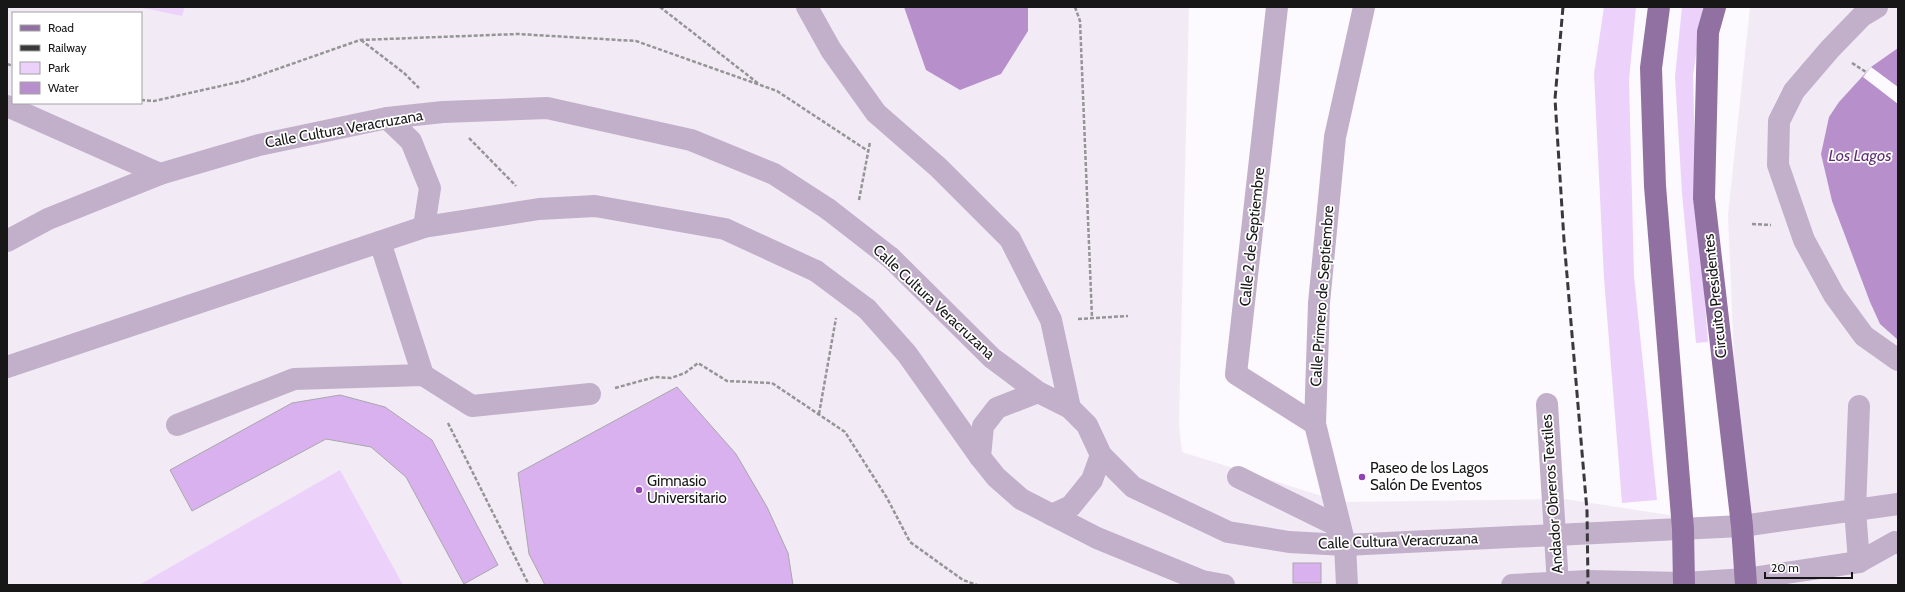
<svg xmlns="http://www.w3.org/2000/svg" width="1905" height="592" font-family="Cabin,sans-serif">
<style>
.built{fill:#f2ebf5;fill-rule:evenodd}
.green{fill:#ecd2fa}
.water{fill:#b790cb}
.pier{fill:#fcfafe}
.building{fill:#d9b1ee;stroke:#a9a7ab}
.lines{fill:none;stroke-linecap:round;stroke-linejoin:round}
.path{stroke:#959496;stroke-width:2.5;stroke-dasharray:4 2;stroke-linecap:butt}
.minor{stroke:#c2b0cb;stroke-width:22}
.major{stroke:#9171a1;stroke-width:22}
.rail{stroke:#39383a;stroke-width:3;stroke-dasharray:8 4;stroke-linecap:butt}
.minor-bridge{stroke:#c2b0cb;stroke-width:22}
.poi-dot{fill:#9042b2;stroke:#fff;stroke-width:1.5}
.labels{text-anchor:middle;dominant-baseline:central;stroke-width:3.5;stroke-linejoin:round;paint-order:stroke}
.street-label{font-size:15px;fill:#181718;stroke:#fff}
.poi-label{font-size:15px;fill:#181718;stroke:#fff;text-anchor:start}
.water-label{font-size:16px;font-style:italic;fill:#5e2d73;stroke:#fff}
</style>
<rect width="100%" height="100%" fill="#fcfafe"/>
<path class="built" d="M7 7H1189L1179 424 1182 452 1341 502 1565 499 1741 526 1728 215 1750 7H1898V585H7ZM13 13H141V103H13Z"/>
<g class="green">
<polygon points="138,7 185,7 182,16"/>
<polygon points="1604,7 1636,7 1629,80 1634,276 1657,500 1622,503 1604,278 1594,74"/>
<polygon points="1682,7 1703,7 1693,76 1696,191 1708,342 1696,343 1682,193 1675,77"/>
<polygon points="340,470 403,585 139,585"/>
</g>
<g class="water">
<polygon points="904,7 1028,7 1028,31 1001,74 960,90 926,70"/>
<polygon points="1898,48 1898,340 1880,324 1870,302 1832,201 1821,154 1829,117 1839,102 1871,67"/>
</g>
<polygon class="pier" points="1871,67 1898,87 1898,104 1863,77"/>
<g class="building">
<polygon points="677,387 736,454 767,507 788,553 793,585 545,585 529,554 518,473"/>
<polygon points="340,395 385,407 432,440 498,565 464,584 406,477 371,447 326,439 192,511 170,470 292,403"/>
<rect x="1293" y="563" width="28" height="20"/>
</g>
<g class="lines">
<g class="path">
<polyline points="660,7 759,84"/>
<polyline points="1075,7 1080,21 1092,318"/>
<polyline points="361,40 404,73 419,88"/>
<polyline points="1852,63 1866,72"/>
<polyline points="7,64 13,66"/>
<polyline points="141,100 154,101 243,81 360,40 518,34 636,41 777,91 868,151"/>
<polyline points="469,138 516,186"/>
<polyline points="859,200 870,142"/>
<polyline points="1752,224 1771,225"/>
<polyline points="1078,319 1128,316"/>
<polyline points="615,388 655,377 671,378 685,373 698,363 727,381 772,383 845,432 887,498 910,542 963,580 977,585"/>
<polyline points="819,414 836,318"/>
<polyline points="448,423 529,585"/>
</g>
<g class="minor">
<polyline points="807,7 831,50 876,113 939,168 1010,239 1051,320 1070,408"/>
<polyline points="1277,7 1236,374 1315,424"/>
<polyline points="1877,7 1862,16 1830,49 1794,91 1779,121 1778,165 1804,240 1834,295 1864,336 1898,360"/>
<polyline points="7,106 160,174"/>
<polyline points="387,118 411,141 430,188 424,227"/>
<polyline points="7,241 48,219 160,174 259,145 387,118 443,112 547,108 691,140 774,174 828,209"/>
<polyline points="380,242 423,375"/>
<polyline points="891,258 992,358 1038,392 1070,408 1087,425 1101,455 1133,487 1228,532 1289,542 1345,545 1742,526 1898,504"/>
<polyline points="867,309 907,354 980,457 996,477 1021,499 1097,538 1202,581 1224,585"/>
<polyline points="7,367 424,227 539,209 595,206 725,229 816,271"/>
<polyline points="1547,404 1558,585"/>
<polyline points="1859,406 1855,510 1859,562"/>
<polyline points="177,425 294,379 423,375 472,406 590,394"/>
<polyline points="980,457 983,426 997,408 1038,392"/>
<polyline points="1238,477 1340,527"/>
<polyline points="1052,515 1071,506 1092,480 1101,455"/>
<polyline points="1347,585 1345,545 1315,424 1319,303 1335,137 1364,7"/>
<polyline points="1512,585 1588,581 1684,583 1746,579 1859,562 1895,542 1898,543"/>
</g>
<g class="major">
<polyline points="1659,7 1651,68 1655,186 1683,529 1684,585"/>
<polyline points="1715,7 1708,32 1704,198 1742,526 1746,585"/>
</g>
<polyline class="rail" points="1563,7 1555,99 1564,240 1587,511 1588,585"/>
<g class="minor-bridge">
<polyline points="828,209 891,258"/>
<polyline points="816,271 867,309"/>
</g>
</g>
<g class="poi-dot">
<circle cx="1362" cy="477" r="4"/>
<circle cx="639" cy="490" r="4"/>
</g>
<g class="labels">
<g class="street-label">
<text transform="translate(344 129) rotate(-10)">Calle Cultura Veracruzana</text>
<text transform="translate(1252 237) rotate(-84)">Calle 2 de Septiembre</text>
<text transform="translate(1322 296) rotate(-86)">Calle Primero de Septiembre</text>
<text transform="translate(1715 296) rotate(-96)">Circuito Presidentes</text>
<text transform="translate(934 302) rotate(43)">Calle Cultura Veracruzana</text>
<text transform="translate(1552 494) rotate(-94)">Andador Obreros Textiles</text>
<text transform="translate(1398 541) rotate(-2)">Calle Cultura Veracruzana</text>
</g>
<g class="poi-label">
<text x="1370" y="468">Paseo de los Lagos<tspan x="1370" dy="17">Salón De Eventos</tspan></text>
<text x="647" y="481">Gimnasio<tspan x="647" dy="17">Universitario</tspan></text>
</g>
<g class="water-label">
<text x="1860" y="155">Los Lagos</text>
</g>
</g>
<rect width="1905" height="592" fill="none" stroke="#181718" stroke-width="16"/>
<rect x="12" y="12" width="130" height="92" fill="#ffffff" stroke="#a3a2a3"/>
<rect x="20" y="25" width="20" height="6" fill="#9171a1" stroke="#a3a2a3"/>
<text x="48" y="32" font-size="12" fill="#181718">Road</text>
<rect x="20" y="45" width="20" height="6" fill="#39383a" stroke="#a3a2a3"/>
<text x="48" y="52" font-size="12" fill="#181718">Railway</text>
<rect x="20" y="62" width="20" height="12" fill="#ecd2fa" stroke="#a3a2a3"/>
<text x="48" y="72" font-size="12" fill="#181718">Park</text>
<rect x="20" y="82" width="20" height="12" fill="#b790cb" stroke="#a3a2a3"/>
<text x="48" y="92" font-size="12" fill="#181718">Water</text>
<path d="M1765 572v6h87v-6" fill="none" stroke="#181718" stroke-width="2"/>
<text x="1771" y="572" font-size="12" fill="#181718" stroke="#ffffff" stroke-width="3" paint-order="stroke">20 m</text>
</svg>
